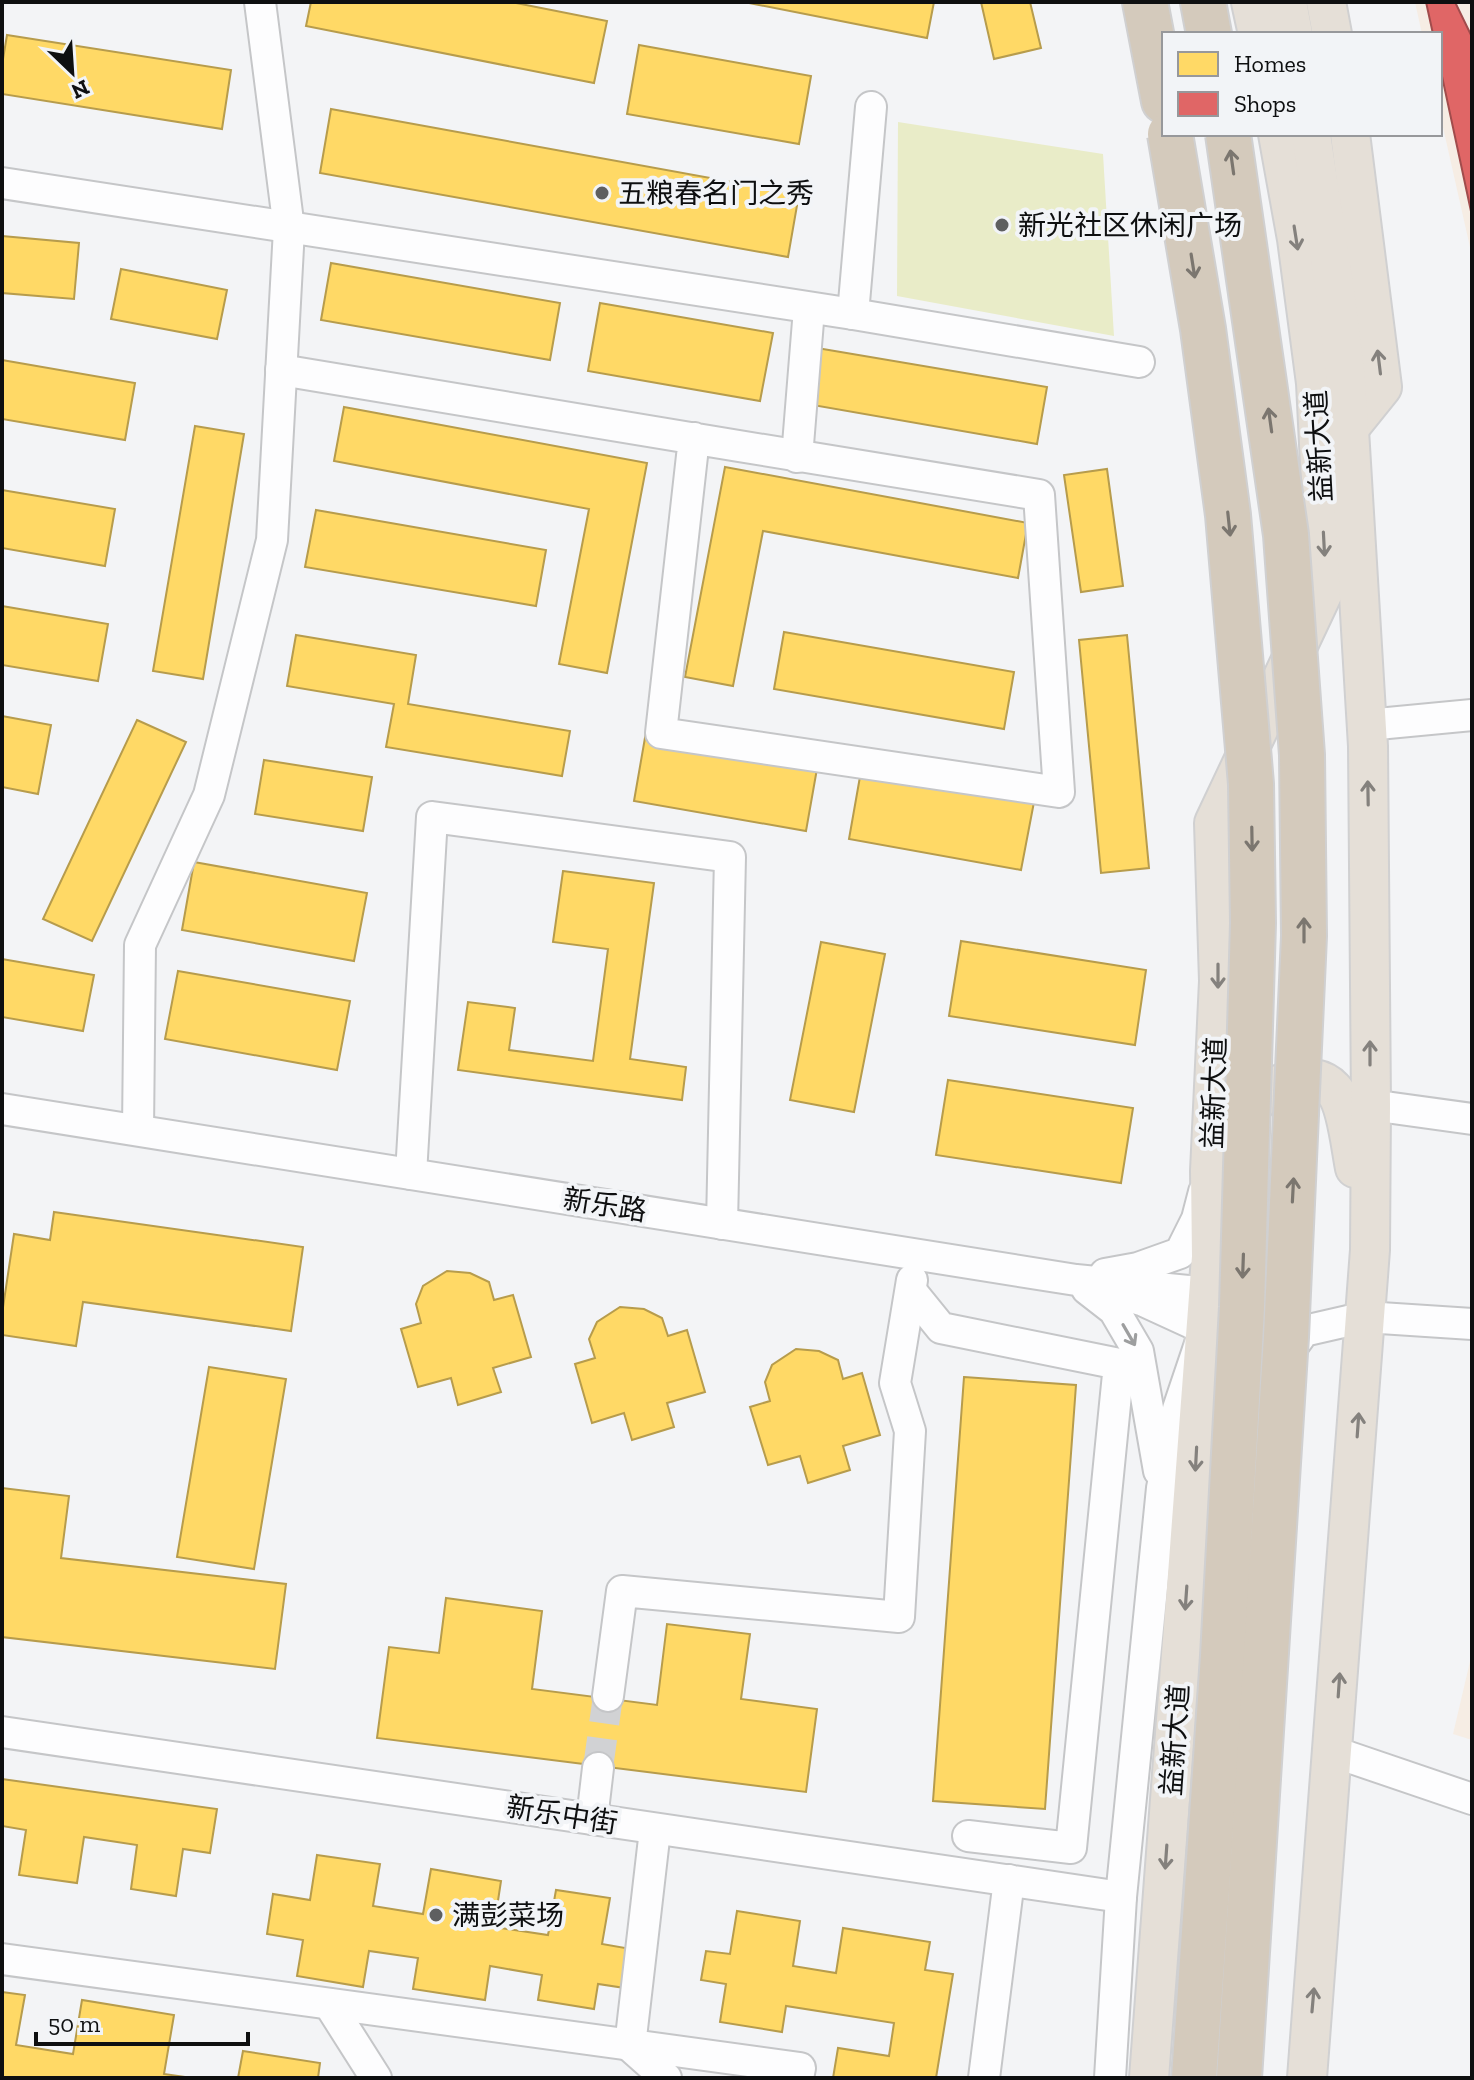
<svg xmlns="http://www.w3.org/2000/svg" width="1474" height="2080" font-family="'Zilla Slab','Noto Sans SC',serif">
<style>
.industrial{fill:#f6ede4}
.green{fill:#e9ecc8}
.homes{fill:#ffd966;stroke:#b79c4c;stroke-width:2}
.shops{fill:#e06666;stroke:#a14c4c;stroke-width:2}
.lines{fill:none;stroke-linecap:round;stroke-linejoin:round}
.minor-tunnel{stroke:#d1d2d4;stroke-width:30;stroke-dasharray:30 15;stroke-linecap:butt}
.minor-casing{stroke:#c5c6c8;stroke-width:34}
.major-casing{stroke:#d0d0d1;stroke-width:42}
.highway-casing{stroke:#d0d0d1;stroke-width:48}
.minor{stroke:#fdfdfe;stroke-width:30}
.major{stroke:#e5dfd7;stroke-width:38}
.highway{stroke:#d4cabc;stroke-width:44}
.highway-bridge-casing{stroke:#d0d0d1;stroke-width:48;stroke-linecap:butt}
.highway-bridge{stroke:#d4cabc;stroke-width:44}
.oneway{stroke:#7b766f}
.oneway2{stroke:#84817d}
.oneway3{stroke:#9d9e9f}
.poi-dot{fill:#5e5f60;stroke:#f2f4f7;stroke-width:3}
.labels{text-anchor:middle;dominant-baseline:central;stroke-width:8;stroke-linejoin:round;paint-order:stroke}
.poi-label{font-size:28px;fill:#0e0f10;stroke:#f2f4f7;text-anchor:start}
.street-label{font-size:28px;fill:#0e0f10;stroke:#f2f4f7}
</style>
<rect width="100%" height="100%" fill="#f3f4f6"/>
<g class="industrial">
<polygon points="1415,2 1472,2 1472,256 1440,114 1440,34 1422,34"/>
<polygon points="1472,1653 1472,1740 1453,1734"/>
</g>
<polygon class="green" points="898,122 1103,154 1114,336 897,296"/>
<g class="homes">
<polygon points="311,2 511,2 607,21 594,83 306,26"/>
<polygon points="744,2 934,2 927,38"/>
<polygon points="981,2 1030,2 1041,48 994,59"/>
<polygon points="7,35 231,70 222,129 2,94 2,65"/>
<polygon points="639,45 811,76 799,144 627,114"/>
<polygon points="331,109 799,194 788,257 320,173"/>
<polygon points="2,236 79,243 74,299 2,293"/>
<polygon points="331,263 560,303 550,360 321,320"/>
<polygon points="121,269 227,290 217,339 111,319"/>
<polygon points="600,303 773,333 760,401 588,371"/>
<polygon points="817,348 1047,387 1037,444 807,404"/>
<polygon points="2,360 135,383 125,440 2,419"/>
<polygon points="344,407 647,463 607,673 559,664 589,509 334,461"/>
<polygon points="195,426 244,434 203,679 153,671"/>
<polygon points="725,467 1028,523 1018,578 763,531 733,686 685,677"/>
<polygon points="1107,469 1123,586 1081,592 1064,475"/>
<polygon points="2,490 115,509 105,566 2,548"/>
<polygon points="316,510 546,550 536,606 305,567"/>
<polygon points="2,606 108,624 98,681 2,665"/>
<polygon points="784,632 1014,672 1004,729 774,689"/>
<polygon points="296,635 416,655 408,704 570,731 562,776 386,747 394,704 287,686"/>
<polygon points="1127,635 1149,868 1101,873 1079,640"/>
<polygon points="2,716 51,725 38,794 2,787"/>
<polygon points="137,720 186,742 92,941 43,919"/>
<polygon points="646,732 818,763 806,831 634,801"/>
<polygon points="264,760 372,777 363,831 255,814"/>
<polygon points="861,771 1034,802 1021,870 849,839"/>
<polygon points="194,862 367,893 354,961 182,930"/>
<polygon points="563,871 654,883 630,1059 686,1067 682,1100 458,1070 468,1002 515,1008 509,1050 593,1061 608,949 553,942"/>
<polygon points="961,941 1146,970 1135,1045 949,1016"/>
<polygon points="821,942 885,954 854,1112 790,1100"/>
<polygon points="2,959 94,975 83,1031 2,1017"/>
<polygon points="178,971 350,1001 337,1070 165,1039"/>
<polygon points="948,1080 1133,1108 1121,1183 936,1155"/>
<polygon points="54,1212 303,1247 291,1331 83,1302 76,1346 2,1335 2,1314 14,1234 50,1240"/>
<polygon points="447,1271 470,1273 489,1282 494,1300 513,1295 531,1357 493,1368 501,1392 458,1405 451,1378 418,1387 401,1329 421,1323 416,1304 423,1286"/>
<polygon points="620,1307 644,1309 662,1318 668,1336 687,1330 705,1392 667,1403 674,1427 632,1440 624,1413 592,1423 575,1364 595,1358 589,1339 597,1322"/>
<polygon points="796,1349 819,1351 838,1360 843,1379 862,1373 880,1435 843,1446 850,1470 808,1483 800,1456 768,1465 750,1407 770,1401 765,1382 772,1365"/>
<polygon points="209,1367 286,1379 254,1569 177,1557"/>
<polygon points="964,1377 1076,1385 1045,1809 933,1801"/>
<polygon points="2,1488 69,1496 61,1558 286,1584 275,1669 2,1637"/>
<polygon points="446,1598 542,1611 532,1689 657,1705 667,1624 750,1634 741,1699 817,1709 806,1792 377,1738 389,1647 439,1653"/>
<polygon points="2,1779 217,1809 210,1853 183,1849 176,1896 131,1889 137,1845 84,1837 77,1883 19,1875 26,1830 2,1826"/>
<polygon points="317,1855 380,1864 373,1906 423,1914 431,1869 501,1881 494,1927 548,1935 556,1890 610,1898 602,1944 631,1949 625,1988 598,1984 594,2009 538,2000 542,1975 490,1966 485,2000 413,1989 418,1958 369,1951 363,1987 297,1976 303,1940 267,1934 273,1894 310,1900"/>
<polygon points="737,1911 800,1921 793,1966 836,1973 843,1928 930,1942 925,1970 953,1974 936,2078 833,2078 838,2048 889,2056 894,2023 786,2006 782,2032 720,2022 726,1984 701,1980 706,1951 730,1954"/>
<polygon points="2,1992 25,1995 16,2045 73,2054 82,2000 174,2015 164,2074 192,2078 2,2078"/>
<polygon points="243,2051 320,2063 318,2078 238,2078"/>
</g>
<polygon class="shops" points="1426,2 1455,2 1472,37 1472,216 1440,67 1440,34 1433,34"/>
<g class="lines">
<polyline class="minor-tunnel" points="598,1768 608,1696"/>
<defs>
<g id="minor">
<polyline points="2,183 853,314 1139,362"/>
<polyline points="853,314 871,107"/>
<path d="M281 370C534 411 786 455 1039 495L1059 792 661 733 694 438"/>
<polyline points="797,457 809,309"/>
<polyline points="1367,725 1472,715"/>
<polyline points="1371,1105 1472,1119"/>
<polyline points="2,1109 1076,1280 1209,1293 1222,1309"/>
<polyline points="138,1130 140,945 209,795 272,540 289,229 260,2"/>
<polyline points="411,1174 432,817 730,857 722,1224"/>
<polyline points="1105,1274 1138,1268 1180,1253 1197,1219 1204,1192"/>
<polyline points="1087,1289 1114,1310 1138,1351 1159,1471"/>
<polyline points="911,1291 941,1328 1119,1364 1071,1848 968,1836"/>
<polyline points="1253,1479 1254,1452 1271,1376 1304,1331 1365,1317 1472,1324"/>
<polyline points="608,1696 622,1591 899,1617 910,1431 895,1383 912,1280"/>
<polyline points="2,1732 1121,1897"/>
<polyline points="1334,1752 1472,1799"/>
<polyline points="592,1819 598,1768"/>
<polyline points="655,1830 630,2046 666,2078"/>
<polyline points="2,1959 800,2068 798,2078"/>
<polyline points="329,2004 376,2078"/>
<polyline points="984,2078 1009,1880"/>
<polyline points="1110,2078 1121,1897 1162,1488 1178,1409 1205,1329 1144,1301 1124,1295"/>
</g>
<g id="major">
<polyline points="1251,2 1258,34"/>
<polyline points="1287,2 1293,34"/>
<polyline points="1326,2 1332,34"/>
<polyline points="1349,428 1382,387 1350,134"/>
<path d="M1243 1132C1246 1123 1249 1110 1255 1103 1272 1082 1312 1067 1333 1089 1347 1103 1351 1149 1355 1168"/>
<polyline points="1149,2078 1211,1257 1210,1171 1219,981 1214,823 1326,586 1316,383 1297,239 1278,134"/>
<polyline points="1307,2078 1370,1250 1371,1105 1368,746 1346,380 1335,292 1311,134"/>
</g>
<g id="highway">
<polyline points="1145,2 1164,101"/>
<polyline points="1203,2 1209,34"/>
</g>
</defs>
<use href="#minor" class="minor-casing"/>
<use href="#major" class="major-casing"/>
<use href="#highway" class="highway-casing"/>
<use href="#minor" class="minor"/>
<use href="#major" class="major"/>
<use href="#highway" class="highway"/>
<defs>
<g id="highway-bridge">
<polyline points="1170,134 1203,329 1228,515 1251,784 1253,923 1242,1307 1223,1656 1194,2078"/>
<polyline points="1228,134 1286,535 1302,755 1304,936 1286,1337 1239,2078"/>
</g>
</defs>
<use href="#highway-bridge" class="highway-bridge-casing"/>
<use href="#highway-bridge" class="highway-bridge"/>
</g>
<defs><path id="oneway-shaft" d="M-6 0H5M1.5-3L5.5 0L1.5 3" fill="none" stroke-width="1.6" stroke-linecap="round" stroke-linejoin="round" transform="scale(2)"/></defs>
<g class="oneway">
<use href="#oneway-shaft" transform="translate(1232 162) rotate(-98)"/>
<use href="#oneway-shaft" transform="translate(1193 266) rotate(81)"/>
<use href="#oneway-shaft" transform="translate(1270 420) rotate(-98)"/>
<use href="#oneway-shaft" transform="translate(1229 524) rotate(84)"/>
<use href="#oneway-shaft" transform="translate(1252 839) rotate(89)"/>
<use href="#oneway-shaft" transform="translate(1304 930) rotate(-90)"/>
<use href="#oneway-shaft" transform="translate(1293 1190) rotate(-87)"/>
<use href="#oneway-shaft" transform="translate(1243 1266) rotate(92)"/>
</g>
<g class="oneway2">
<use href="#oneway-shaft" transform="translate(1296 238) rotate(81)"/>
<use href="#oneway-shaft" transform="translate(1379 362) rotate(-97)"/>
<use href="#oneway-shaft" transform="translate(1324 544) rotate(87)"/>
<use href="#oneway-shaft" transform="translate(1368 793) rotate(-91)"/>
<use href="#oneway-shaft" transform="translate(1218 976) rotate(90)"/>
<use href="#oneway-shaft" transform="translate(1370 1053) rotate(-90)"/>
<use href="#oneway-shaft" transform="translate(1358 1425) rotate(-86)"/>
<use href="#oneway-shaft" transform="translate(1196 1459) rotate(93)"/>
<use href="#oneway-shaft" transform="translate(1186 1598) rotate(94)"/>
<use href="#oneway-shaft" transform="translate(1339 1685) rotate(-86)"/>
<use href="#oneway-shaft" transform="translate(1166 1857) rotate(94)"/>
<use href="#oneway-shaft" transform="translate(1313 2000) rotate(-85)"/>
</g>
<use class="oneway3" href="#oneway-shaft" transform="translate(1129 1335) rotate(60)"/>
<g class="poi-dot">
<circle cx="602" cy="193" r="8"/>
<circle cx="1002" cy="225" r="8"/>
<circle cx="436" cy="1915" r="8"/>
</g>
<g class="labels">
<g class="poi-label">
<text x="618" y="193">五粮春名门之秀</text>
<text x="1018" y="225">新光社区休闲广场</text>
<text x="452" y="1915">满彭菜场</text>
</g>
<g class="street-label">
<text transform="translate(1319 446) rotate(-93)">益新大道</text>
<text transform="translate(1214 1093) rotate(-88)">益新大道</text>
<text transform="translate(605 1205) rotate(9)">新乐路</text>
<text transform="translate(1175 1740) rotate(-86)">益新大道</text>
<text transform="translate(562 1815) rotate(9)">新乐中街</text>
</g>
</g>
<rect width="1474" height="2080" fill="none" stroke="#0e0f10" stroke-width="8"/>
<rect x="1162" y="32" width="280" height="104" fill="#f2f4f7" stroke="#97989b" stroke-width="2"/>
<rect x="1178" y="52" width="40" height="24" fill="#ffd966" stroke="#97989b" stroke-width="2"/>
<text x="1234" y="72" font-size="24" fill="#0e0f10">Homes</text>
<rect x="1178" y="92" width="40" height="24" fill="#e06666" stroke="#97989b" stroke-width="2"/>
<text x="1234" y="112" font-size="24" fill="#0e0f10">Shops</text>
<g transform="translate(72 72) rotate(155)" stroke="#f2f4f7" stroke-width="6" paint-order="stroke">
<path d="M0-6L14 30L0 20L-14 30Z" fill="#0e0f10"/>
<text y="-12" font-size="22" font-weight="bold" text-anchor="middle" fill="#0e0f10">N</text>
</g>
<path d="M36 2032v12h212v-12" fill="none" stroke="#0e0f10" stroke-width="4"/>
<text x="48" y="2032" font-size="24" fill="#0e0f10" stroke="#f2f4f7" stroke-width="6" paint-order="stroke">50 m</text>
</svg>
